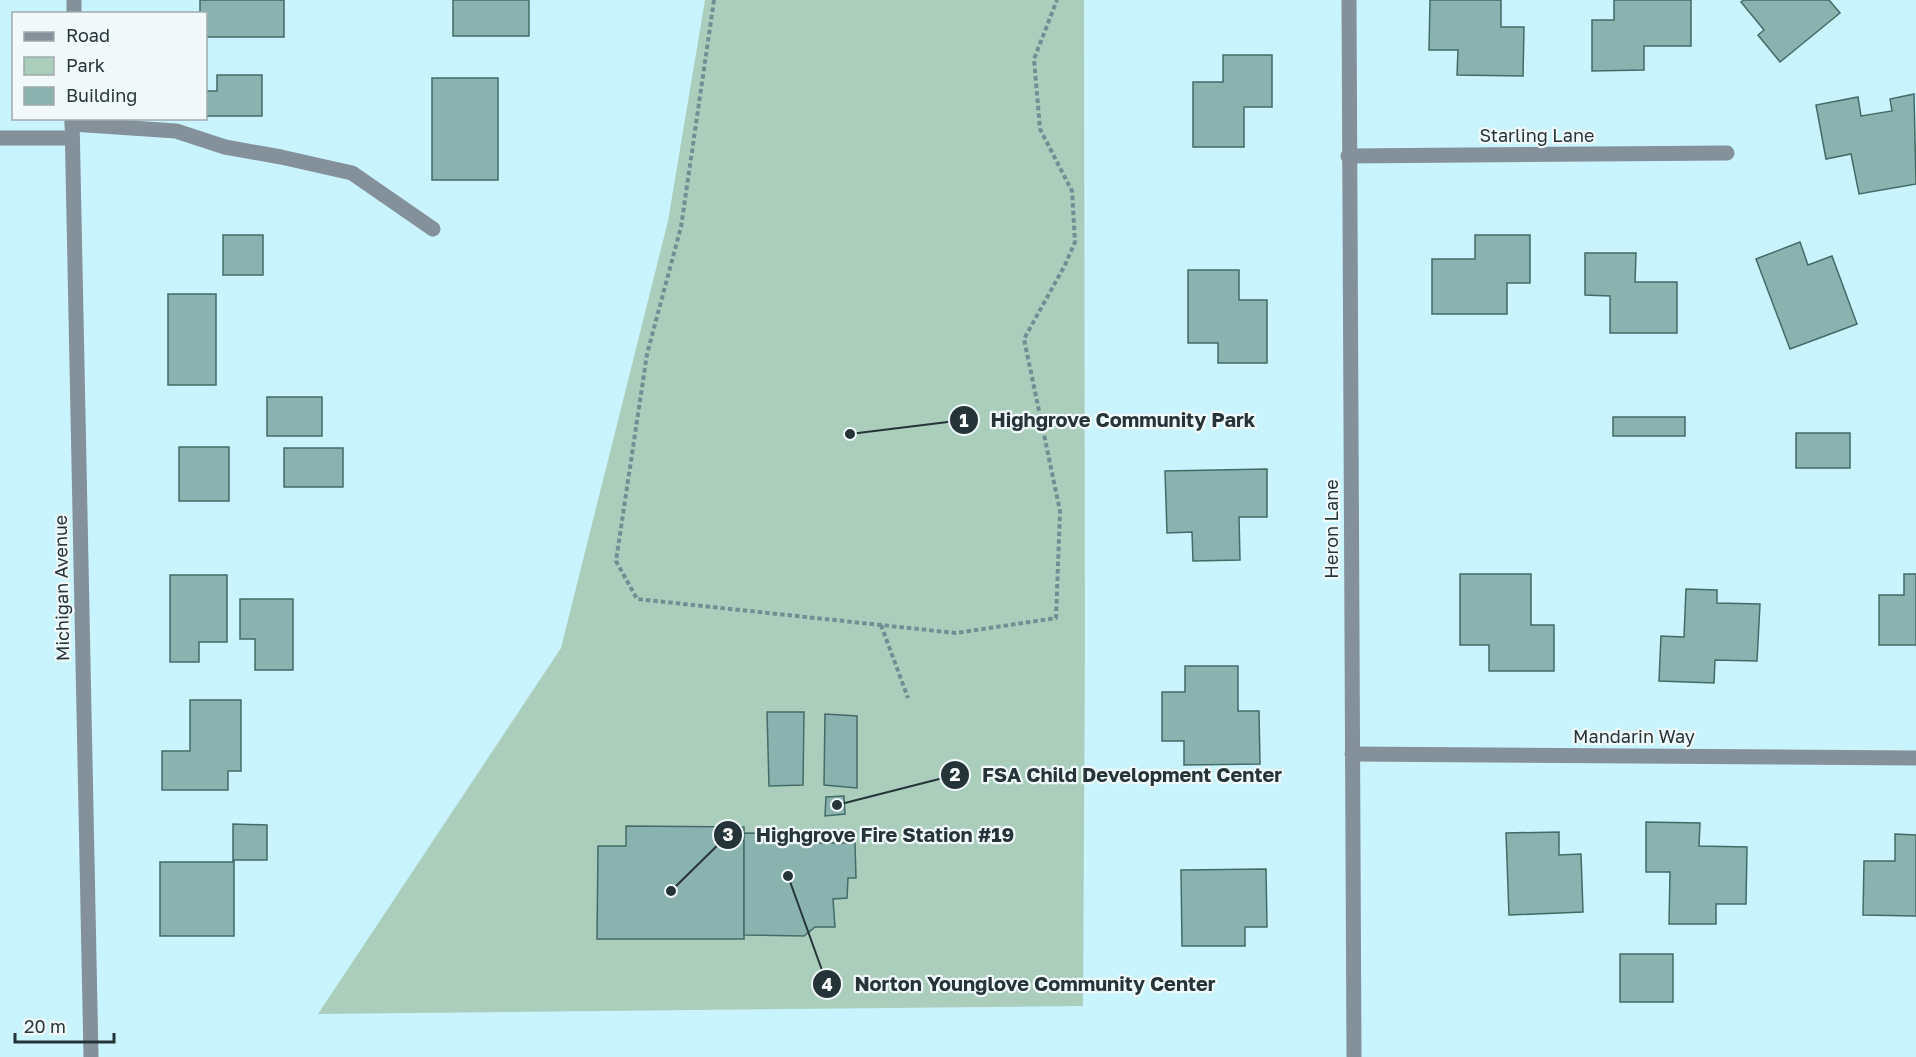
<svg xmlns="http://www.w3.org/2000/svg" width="1916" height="1057" font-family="'Golos Text',sans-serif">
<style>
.green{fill:#abcebc}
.building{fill:#8ab3b0;stroke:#446b67;stroke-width:1.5}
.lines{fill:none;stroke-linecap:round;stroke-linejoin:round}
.path{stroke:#728e95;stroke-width:4;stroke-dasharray:4.5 3;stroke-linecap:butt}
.minor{stroke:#84909a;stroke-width:15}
.labels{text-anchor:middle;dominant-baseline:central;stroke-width:4.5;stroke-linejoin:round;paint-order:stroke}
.street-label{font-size:18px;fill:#243438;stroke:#f1f9fb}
.leader{fill:none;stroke:#243438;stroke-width:2}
.callout-dot{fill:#243438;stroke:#f1f9fb;stroke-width:2}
.mark-label{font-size:18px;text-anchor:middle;font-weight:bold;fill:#fff}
.callout-label{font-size:20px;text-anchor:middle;font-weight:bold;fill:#243438;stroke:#f1f9fb;stroke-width:4.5;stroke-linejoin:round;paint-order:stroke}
</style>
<rect width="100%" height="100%" fill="#c9f3fd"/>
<polygon class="green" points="705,0 1084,0 1085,647 1083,1006 318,1014 561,648 668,221"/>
<g class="building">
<polygon points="200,0 284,0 284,37 206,37 206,14 200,14"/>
<rect x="453" y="0" width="76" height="36"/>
<polygon points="1430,0 1501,0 1501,27 1524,27 1523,76 1457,75 1458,50 1429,50"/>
<polygon points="1614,0 1691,0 1691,46 1644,46 1644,70 1592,71 1592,20 1614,20"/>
<polygon points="1744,0 1829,0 1840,13 1780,62 1758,35 1764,30 1741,2"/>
<polygon points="1223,55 1272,55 1272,107 1244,107 1244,147 1193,147 1193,82 1223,82"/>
<polygon points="217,75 262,75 262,116 206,116 206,91 217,91"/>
<rect x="432" y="78" width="66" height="102"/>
<polygon points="1914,94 1916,184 1859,194 1851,154 1826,159 1816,105 1858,97 1861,116 1892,111 1890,99"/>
<rect x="223" y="235" width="40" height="40"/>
<polygon points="1475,235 1530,235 1530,283 1507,283 1507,314 1432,314 1432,259 1475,259"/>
<polygon points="1800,242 1808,265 1832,256 1857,324 1790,349 1756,259"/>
<polygon points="1585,253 1636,253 1635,282 1677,282 1677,333 1610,333 1610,296 1585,295"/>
<polygon points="1188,270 1239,270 1239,300 1267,300 1267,363 1218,363 1218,343 1188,343"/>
<rect x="168" y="294" width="48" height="91"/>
<rect x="267" y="397" width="55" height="39"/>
<rect x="1613" y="417" width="72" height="19"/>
<rect x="1796" y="433" width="54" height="35"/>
<rect x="179" y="447" width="50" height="54"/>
<rect x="284" y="448" width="59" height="39"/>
<polygon points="1267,469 1267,517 1239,517 1240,560 1193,561 1192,532 1167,533 1165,471"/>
<polygon points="1460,574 1531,574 1531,625 1554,625 1554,671 1489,671 1489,645 1460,645"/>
<polygon points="1904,574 1916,574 1916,645 1879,645 1879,595 1904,595"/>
<polygon points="170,575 227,575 227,642 199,642 199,662 170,662"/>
<polygon points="1686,589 1717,590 1717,603 1760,604 1757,661 1715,660 1714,683 1659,681 1661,636 1684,637"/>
<polygon points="240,599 293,599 293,670 255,670 255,639 240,639"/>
<polygon points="1185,666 1238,666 1238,711 1259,711 1260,764 1184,765 1184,741 1162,741 1162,692 1185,692"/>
<polygon points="190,700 241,700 241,771 228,771 228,790 162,790 162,751 190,751"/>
<polygon points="767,712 804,712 803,785 769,786"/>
<polygon points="825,714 857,716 857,788 824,785"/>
<polygon points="844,796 845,814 825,816 826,797"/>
<polygon points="1646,822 1700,823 1699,846 1747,847 1746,904 1716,904 1716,924 1669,924 1670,872 1646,872"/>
<polygon points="233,824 267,825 267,860 234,860 234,936 160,936 160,862 233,862"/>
<polygon points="626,826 744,827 744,939 597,939 598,846 626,846"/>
<polygon points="1559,832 1559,855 1581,854 1583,912 1509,915 1506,833"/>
<polygon points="744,833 805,834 805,843 855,843 856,878 848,878 847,898 833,899 835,927 815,927 804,936 744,935"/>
<polygon points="1895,834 1916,835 1916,916 1863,915 1864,861 1895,861"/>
<polygon points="1266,869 1267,927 1245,927 1245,946 1182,946 1181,870"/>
<rect x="1620" y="954" width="53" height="48"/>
</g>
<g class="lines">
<g class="path">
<polyline points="714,0 681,227 647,354 616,561 637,599 956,633 1056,618 1060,511 1024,339 1065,265 1075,242 1072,191 1040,129 1034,59 1057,0"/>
<polyline points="881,625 908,698"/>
</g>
<g class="minor">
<polyline points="1349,0 1354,1057"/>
<polyline points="74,14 74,0"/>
<polyline points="72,118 91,1057"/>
<polyline points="72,124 176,131 225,147 281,157 352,173 433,229"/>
<polyline points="0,138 72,138"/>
<polyline points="1348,156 1727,153"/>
<polyline points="1352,754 1916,758"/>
</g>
</g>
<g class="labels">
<g class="street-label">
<text x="1537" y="135">Starling Lane</text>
<text transform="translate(1331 529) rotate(-90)">Heron Lane</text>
<text transform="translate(61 588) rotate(-91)">Michigan Avenue</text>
<text x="1634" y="736">Mandarin Way</text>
</g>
</g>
<path class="leader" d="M850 434L964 420M837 805L955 775M671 891L728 835M788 876L827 984"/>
<g class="callout-dot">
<circle cx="850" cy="434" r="6"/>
<circle cx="837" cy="805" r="6"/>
<circle cx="671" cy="891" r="6"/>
<circle cx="788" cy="876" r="6"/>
<circle cx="964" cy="420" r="15"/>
<circle cx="955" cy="775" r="15"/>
<circle cx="728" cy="835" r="15"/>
<circle cx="827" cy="984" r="15"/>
</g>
<g class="mark-label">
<text x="964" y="427">1</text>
<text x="955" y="781">2</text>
<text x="728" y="841">3</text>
<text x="827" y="991">4</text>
</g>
<g class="callout-label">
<text x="1123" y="427">Highgrove Community Park</text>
<text x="1132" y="782">FSA Child Development Center</text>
<text x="885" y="842">Highgrove Fire Station #19</text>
<text x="1035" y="991">Norton Younglove Community Center</text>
</g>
<rect x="12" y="12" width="195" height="108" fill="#f1f9fb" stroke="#9faaad" stroke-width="1.5"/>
<rect x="24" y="32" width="30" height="9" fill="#84909a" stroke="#9faaad" stroke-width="1.5"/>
<text x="66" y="42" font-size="18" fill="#243438">Road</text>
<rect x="24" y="57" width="30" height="18" fill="#abcebc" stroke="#9faaad" stroke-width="1.5"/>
<text x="66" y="72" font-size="18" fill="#243438">Park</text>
<rect x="24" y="87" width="30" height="18" fill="#8ab3b0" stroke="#9faaad" stroke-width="1.5"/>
<text x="66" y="102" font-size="18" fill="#243438">Building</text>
<path d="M15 1033v9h99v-9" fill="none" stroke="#243438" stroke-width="3"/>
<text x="24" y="1033" font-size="18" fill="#243438" stroke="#f1f9fb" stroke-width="4.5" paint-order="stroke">20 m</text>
</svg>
